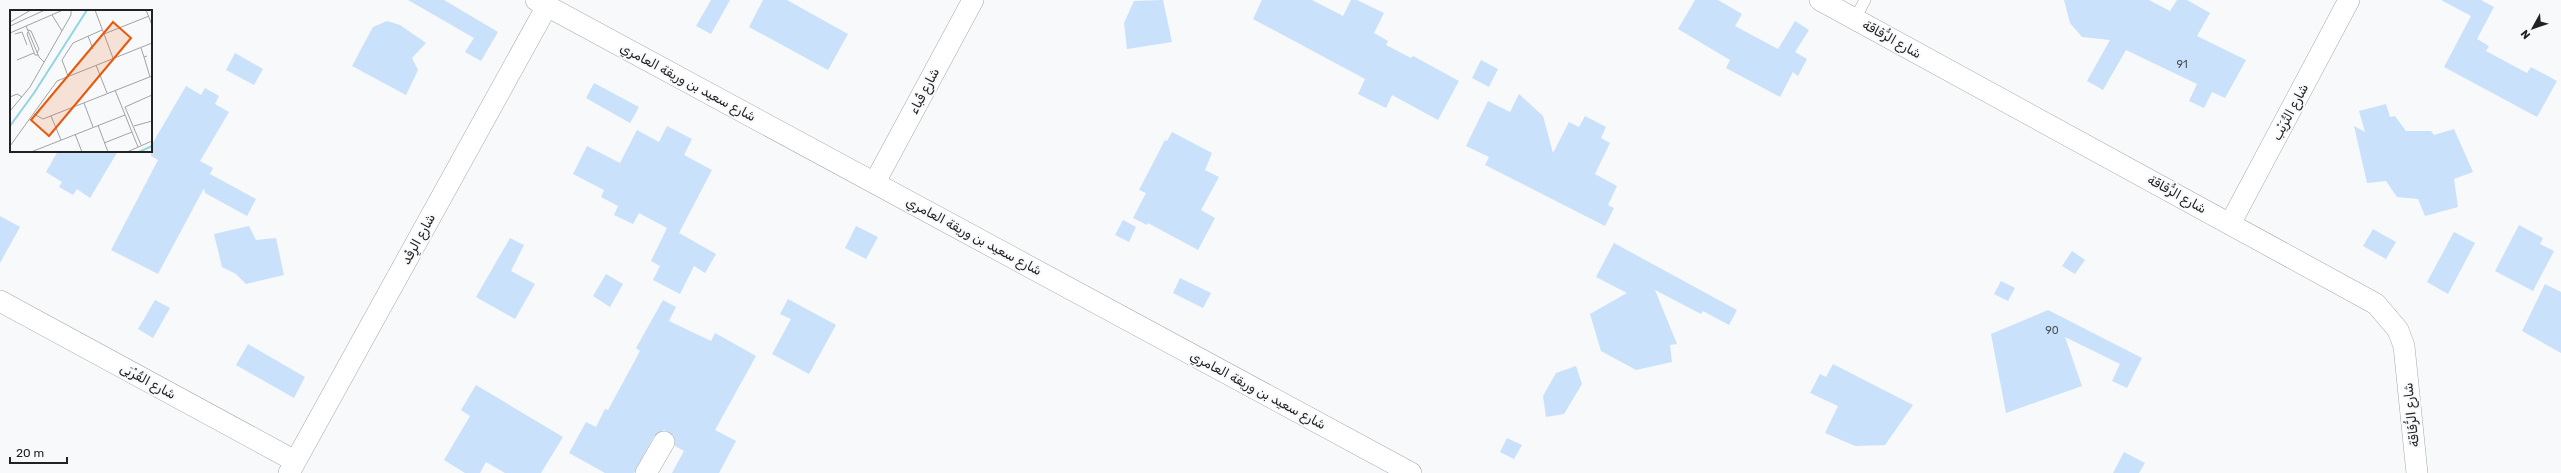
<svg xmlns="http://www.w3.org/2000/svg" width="2561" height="473" font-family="Rubik,'Noto Naskh Arabic',sans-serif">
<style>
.building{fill:#c9e1fa}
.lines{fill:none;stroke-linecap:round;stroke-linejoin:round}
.lane-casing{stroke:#a6a8aa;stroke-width:12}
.street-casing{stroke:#a6a8aa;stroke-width:22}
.lane{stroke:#fff;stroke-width:11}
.street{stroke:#fff;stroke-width:21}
.labels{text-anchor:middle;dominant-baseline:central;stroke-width:4;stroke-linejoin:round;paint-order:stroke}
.number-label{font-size:11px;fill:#4c5259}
.street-label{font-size:13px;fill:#222223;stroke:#f8f9fb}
.inset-river{fill:none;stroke:#90d5e5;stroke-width:2}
.inset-road{fill:none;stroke:#a2a3a5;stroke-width:1}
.view{fill:#e8590c;fill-opacity:0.15;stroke:#e8590c;stroke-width:2}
.inset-edge{fill:none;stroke:#222223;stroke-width:2}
</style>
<rect width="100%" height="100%" fill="#f8f9fb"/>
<g class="building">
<polygon points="408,0 444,0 498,32 481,61 465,52 474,38"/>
<polygon points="711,0 730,0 711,34 696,26"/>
<polygon points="763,0 787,0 848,34 828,70 749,27"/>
<polygon points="1163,0 1172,42 1127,49 1124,23 1134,1"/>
<polygon points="1262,0 1312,0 1343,16 1351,0 1357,0 1384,13 1374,33 1388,41 1386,45 1411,58 1413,56 1459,81 1438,120 1392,95 1386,108 1358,94 1365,79 1253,19"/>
<polygon points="1695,0 1718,0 1742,14 1735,26 1778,49 1795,21 1809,30 1795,52 1807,59 1798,76 1793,72 1780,97 1726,68 1730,60 1678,29"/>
<polygon points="2064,0 2149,0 2170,11 2177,0 2187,0 2210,13 2197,36 2246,60 2225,98 2212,92 2204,108 2189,101 2197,84 2126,50 2103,90 2087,81 2110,40 2082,37 2070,23"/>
<polygon points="2441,0 2481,0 2494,7 2477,39 2489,46 2486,51 2527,73 2531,67 2557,81 2537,117 2444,67 2471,16"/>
<polygon points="387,21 400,25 426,43 412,58 418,70 406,95 352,66 373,27"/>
<polygon points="235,53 263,69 254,85 226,70"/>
<polygon points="1481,60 1498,69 1489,87 1472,78"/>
<polygon points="594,83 639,107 630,123 586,98"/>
<polygon points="186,86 201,95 205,88 219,96 215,104 229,112 200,161 213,168 210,174 256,199 247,216 205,193 204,188 158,274 111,250 158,160 151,156 151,146"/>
<polygon points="1519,94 1543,116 1553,153 1569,122 1579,127 1585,116 1606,127 1601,138 1610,143 1595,174 1617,186 1608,205 1614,208 1605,226 1485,165 1489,157 1466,146 1488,101 1510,112"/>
<polygon points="2386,104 2390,117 2395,116 2406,131 2431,131 2434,135 2454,129 2473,172 2454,179 2458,207 2425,216 2418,199 2397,197 2386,181 2367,183 2354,126 2365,132 2359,111"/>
<polygon points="667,126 692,139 684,155 712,170 679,233 716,254 705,273 694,266 680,294 653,280 660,266 651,261 667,228 639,213 633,224 614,215 618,206 601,197 604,190 573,174 587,146 620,163 637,130 659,142"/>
<polygon points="1172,132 1212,153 1205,170 1219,177 1201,210 1215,218 1198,250 1148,223 1147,225 1133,218 1146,193 1139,190 1165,140 1167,141"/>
<polygon points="58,151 118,151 90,198 77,189 73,195 59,187 62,182 46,172"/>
<polygon points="0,216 20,227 0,263"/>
<polygon points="1123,220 1136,227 1129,242 1115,235"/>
<polygon points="2519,225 2543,238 2540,244 2554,251 2533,291 2495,271"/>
<polygon points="249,226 256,240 276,238 284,275 246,284 236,274 222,267 214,234"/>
<polygon points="856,226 878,237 866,259 845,248"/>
<polygon points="2373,229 2396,242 2386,259 2363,246"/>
<polygon points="2454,232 2475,243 2448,294 2427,282"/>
<polygon points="510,238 524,245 511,271 535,284 515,319 476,297"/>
<polygon points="1614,243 1737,310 1729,325 1703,311 1701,314 1655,290 1677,344 1670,345 1672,362 1636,370 1601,351 1590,314 1627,293 1596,277"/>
<polygon points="2072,251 2085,260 2075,274 2062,266"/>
<polygon points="606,274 623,284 610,307 593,296"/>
<polygon points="1180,278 1211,293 1203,308 1173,293"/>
<polygon points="2001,281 2015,288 2008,301 1994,294"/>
<polygon points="2545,284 2561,292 2561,353 2522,331"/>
<polygon points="788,299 836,325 809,374 772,354 791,319 780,314"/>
<polygon points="155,300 170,308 153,338 138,329"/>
<polygon points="663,300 676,307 669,321 711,341 715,333 756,356 715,430 736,441 719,473 672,473 684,451 675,446 674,436 664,430 654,436 634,473 605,473 569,453 586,422 596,427 605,409 608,410 640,351 636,348"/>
<polygon points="2048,310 2142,358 2127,388 2112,381 2120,364 2065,337 2082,386 2006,413 1991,334"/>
<polygon points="248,344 305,377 294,398 236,365"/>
<polygon points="1833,364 1913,405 1885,445 1855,446 1825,433 1838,406 1810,393 1820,374 1826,377"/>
<polygon points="1576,366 1582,384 1564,414 1546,417 1543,396 1556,373"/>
<polygon points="476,385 563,437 541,473 505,473 486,462 480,473 465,473 444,460 470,416 461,410"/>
<polygon points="1507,438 1522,445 1514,459 1500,452"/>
<polygon points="2124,452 2145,463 2139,473 2113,473"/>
</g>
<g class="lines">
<defs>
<polyline id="lane" points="1855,19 1865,0"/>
<g id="street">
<polyline points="536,0 1411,473"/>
<polyline points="1820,0 2376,304 2398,330 2404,346 2417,473"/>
<polyline points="875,182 973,0"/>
<polyline points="2230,224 2349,0"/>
<polyline points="0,301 295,461"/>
<polyline points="289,473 547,6"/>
<polyline points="646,473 664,442"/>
</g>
</defs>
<use href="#lane" class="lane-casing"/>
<use href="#street" class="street-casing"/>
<use href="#lane" class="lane"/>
<use href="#street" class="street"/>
</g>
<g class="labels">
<g class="number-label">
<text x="2182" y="64">91</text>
<text x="2052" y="330">90</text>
</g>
<g class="street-label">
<text transform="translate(1892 39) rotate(29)">شارع الرُّفَاقَة</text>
<text transform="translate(688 82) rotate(28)">شارع سعيد بن وريقة العامري</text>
<text transform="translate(924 91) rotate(-62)">شارع قُباء</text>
<text transform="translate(2290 112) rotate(-62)">شارع الثُرَيْب</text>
<text transform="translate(2177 194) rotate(29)">شارع الرُّفَاقَة</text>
<text transform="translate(974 236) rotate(28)">شارع سعيد بن وريقة العامري</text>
<text transform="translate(418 239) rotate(-61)">شارع الرِفْد</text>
<text transform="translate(148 381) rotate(28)">شارع القُرْبَى</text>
<text transform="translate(1258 390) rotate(28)">شارع سعيد بن وريقة العامري</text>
<text transform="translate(2411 415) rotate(-96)">شارع الرُّفَاقَة</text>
</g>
</g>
<g transform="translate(10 10)">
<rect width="142" height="142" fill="#f8f9fb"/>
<path class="inset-river" d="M0 116 24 83 77 0M129 142 142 136"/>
<path class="inset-road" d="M85 0 103 48M136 0 142 15M42 5 52 21M0 12 21 0M0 16 35 0M16 16 29 47 34 52M18 20 21 21 29 39 27 43M18 22 17 24 25 45H28M0 23 53 0M5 24 12 22 17 35M94 24 139 6M78 26 83 39M131 38 134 47 137 46M134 47 140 67M7 50 24 43M86 55 97 83M58 66 52 50 63 33 92 20M105 80 128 137M0 87 7 84 12 87M74 93 83 117M115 97 131 135M115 97 142 85M0 101 20 77 61 5V0M24 104 33 109 142 66M41 106 51 130M88 115 98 142M124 116 142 111M65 124 72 142M94 133 122 122M0 136 47 71 142 33M21 142 115 105M117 142 142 131"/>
<path class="view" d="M103 12 121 28 39 126 21 110Z"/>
<rect width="142" height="142" class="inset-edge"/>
</g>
<g transform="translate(2533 28) rotate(230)" stroke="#f8f9fb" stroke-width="3" paint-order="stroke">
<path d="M0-3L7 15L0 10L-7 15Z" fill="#222223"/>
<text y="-6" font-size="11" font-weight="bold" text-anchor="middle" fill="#222223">N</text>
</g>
<path d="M10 457v6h57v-6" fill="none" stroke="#222223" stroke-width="2"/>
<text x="16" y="457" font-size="12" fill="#222223" stroke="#f8f9fb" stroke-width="3" paint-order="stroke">20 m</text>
</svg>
